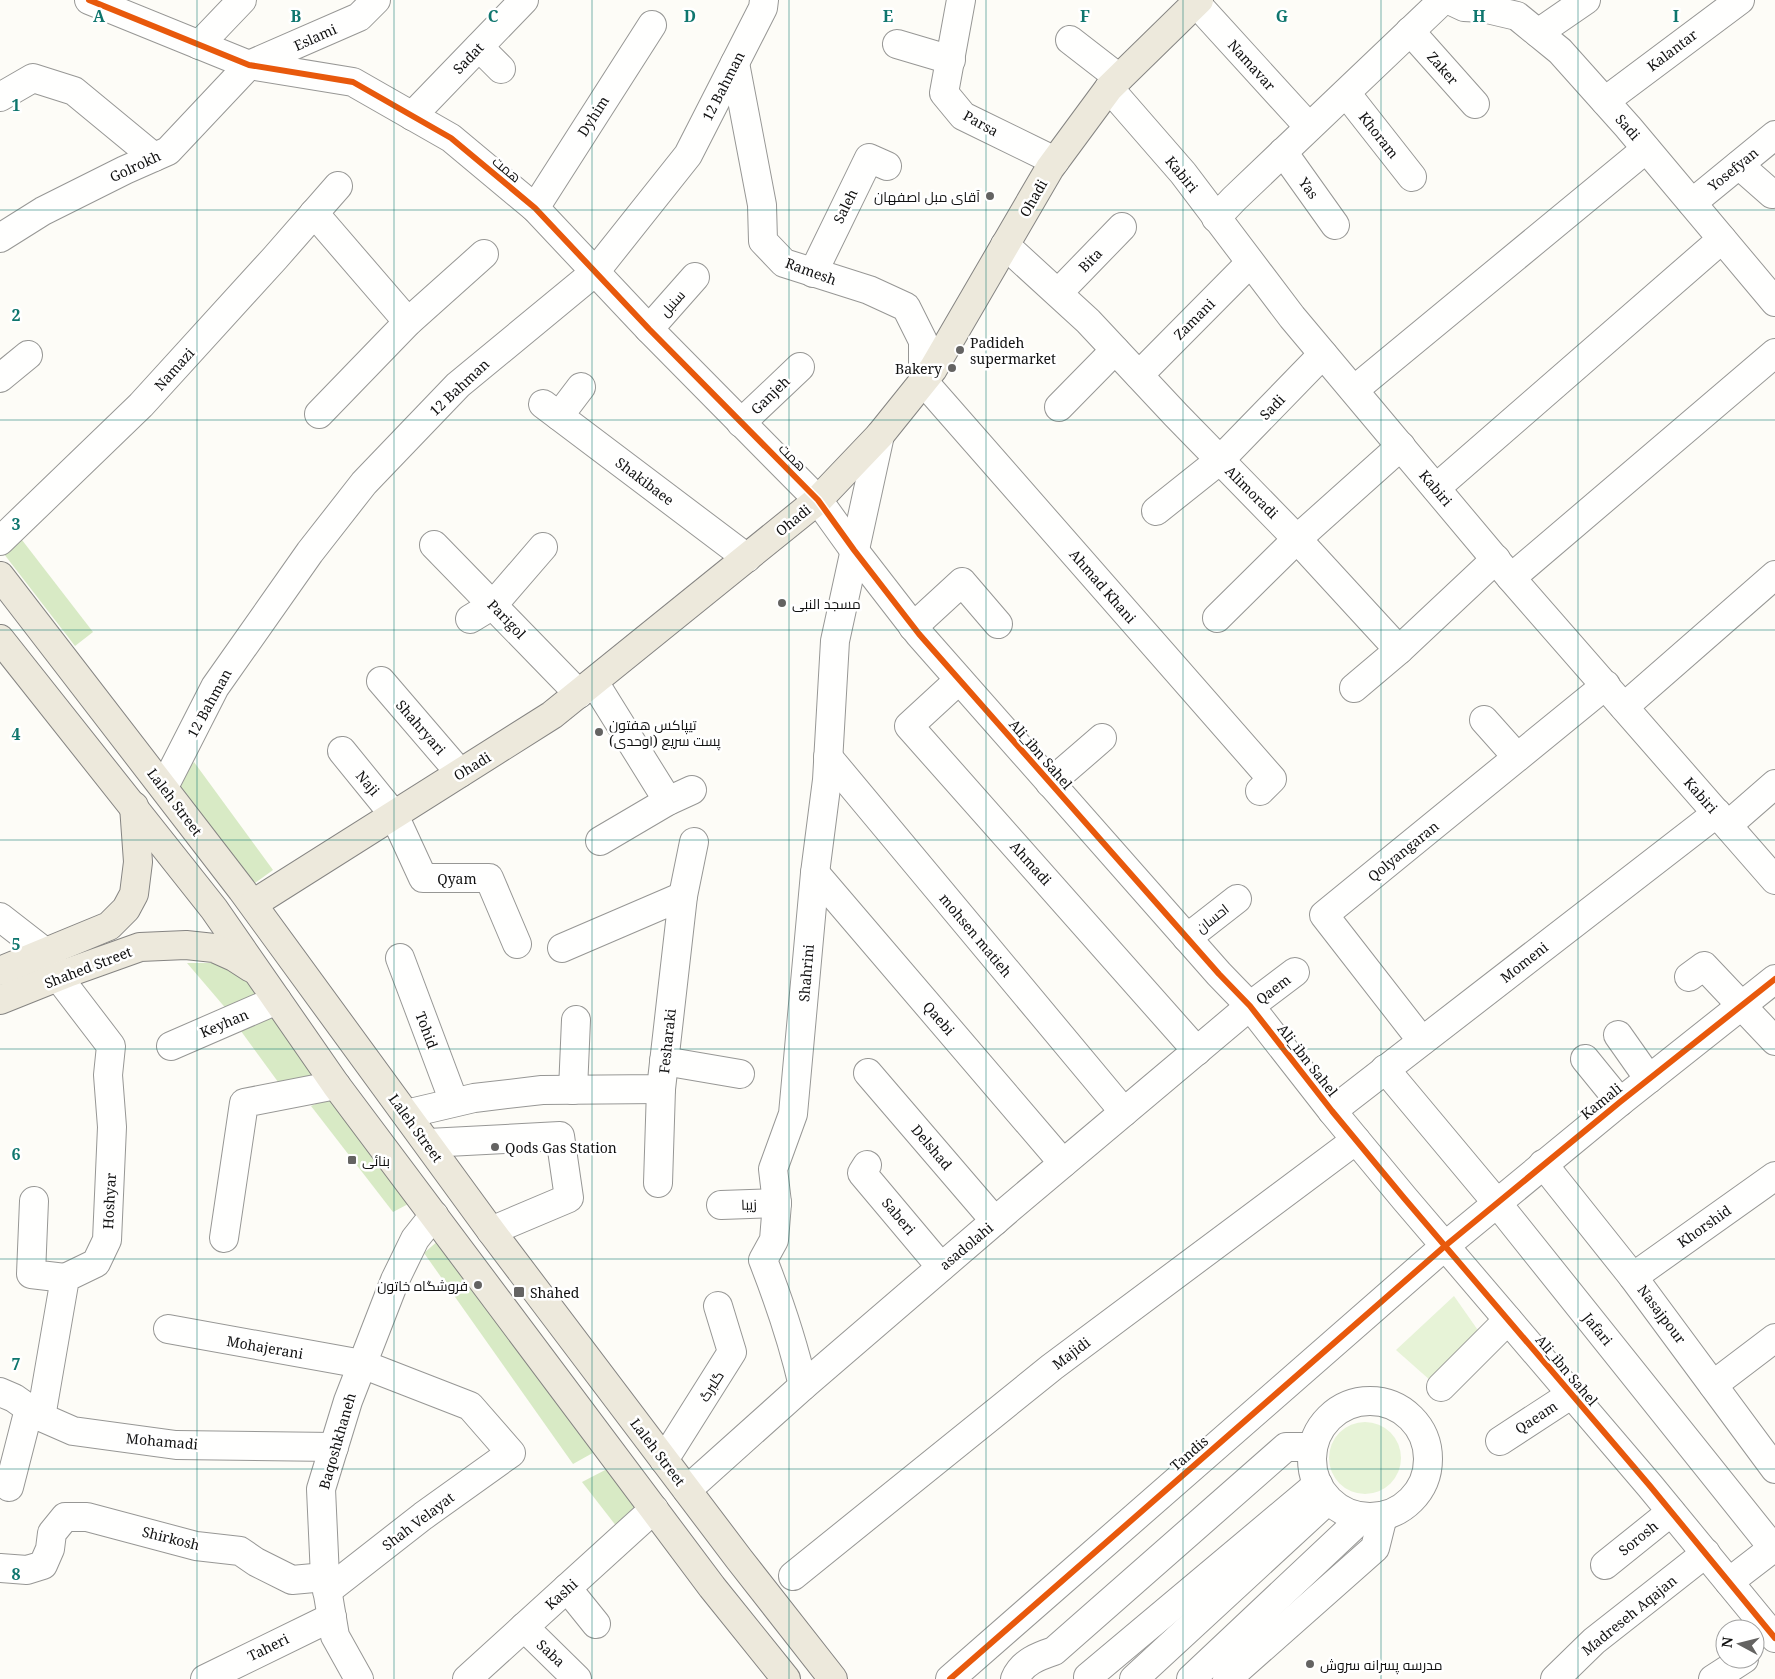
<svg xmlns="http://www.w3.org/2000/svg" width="1775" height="1679" font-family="'Noto Serif',Cairo,serif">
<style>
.green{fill:#e7f3d7}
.forest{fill:#d8eac5}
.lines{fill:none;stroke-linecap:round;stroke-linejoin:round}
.minor-casing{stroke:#979795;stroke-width:30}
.major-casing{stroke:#858482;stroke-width:30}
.minor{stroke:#fffffe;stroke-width:28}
.major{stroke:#ede9dc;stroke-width:28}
.cycleway-casing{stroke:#fff;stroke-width:9}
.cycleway{stroke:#e8590c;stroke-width:6}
.grid{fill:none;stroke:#0f766e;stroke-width:1;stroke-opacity:0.55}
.poi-dot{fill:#646362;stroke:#fff;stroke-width:2}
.labels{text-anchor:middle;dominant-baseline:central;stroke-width:5;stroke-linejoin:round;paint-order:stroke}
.street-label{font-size:14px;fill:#111;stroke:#fff}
.poi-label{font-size:14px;fill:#111;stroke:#fff;text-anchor:start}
.grid-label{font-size:16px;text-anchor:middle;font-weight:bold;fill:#0f766e;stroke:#fff;stroke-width:5;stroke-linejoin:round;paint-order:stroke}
</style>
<rect width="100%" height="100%" fill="#fdfcf7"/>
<g class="green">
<polygon points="1454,1296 1482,1336 1431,1381 1396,1350"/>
<circle cx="1365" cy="1458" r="36"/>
</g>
<g class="forest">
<polygon points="22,540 93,632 75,646 4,554"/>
<polygon points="194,762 273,870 251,886 178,785"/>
<polygon points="187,963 224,963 244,976 259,998 228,1011"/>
<polygon points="273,1014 319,1080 281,1086 238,1027"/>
<polygon points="332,1097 412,1202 393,1212 311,1106"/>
<polygon points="439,1240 598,1450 573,1464 424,1253"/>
<polygon points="609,1468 642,1508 617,1527 582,1482"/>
</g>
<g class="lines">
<defs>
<g id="minor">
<polyline points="89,0 249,65 353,82 451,138 535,208 649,329 818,500 854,550 919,634 1219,974 1250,1006 1332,1111 1404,1198 1650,1486 1775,1638"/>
<polyline points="961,0 944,93 963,116 1055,161"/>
<polyline points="1449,0 1464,7 1483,8 1517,16 1560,51 1628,127 1775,302"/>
<polyline points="1196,3 1309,127"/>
<polyline points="1410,31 1475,104"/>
<polyline points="1538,33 1586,0"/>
<polyline points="1070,40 1119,78"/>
<polyline points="897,44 951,60"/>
<polyline points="199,45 242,0"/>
<polyline points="479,47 501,69"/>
<polyline points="735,63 762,205 763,241 784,263 869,290 906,307 923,341 923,381 1272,779 1260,791"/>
<polyline points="1109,88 1183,173 1292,317 1511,578 1775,880"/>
<polyline points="1346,93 1412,177"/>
<polyline points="0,97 33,78 74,91 154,157"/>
<polyline points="1605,101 1740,0"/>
<polyline points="412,116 524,0"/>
<polyline points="1283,152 1335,225"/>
<polyline points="1739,165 1772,194"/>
<polyline points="1692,203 1775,135"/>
<polyline points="535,208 652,25"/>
<polyline points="314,213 408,322"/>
<polyline points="1216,218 1234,199 1443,0"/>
<polyline points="0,238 43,211 125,170 168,151 249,65 359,17 376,0"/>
<polyline points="1005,245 1088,321 1176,415 1297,539 1399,650 1496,559"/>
<polyline points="813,273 869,158 887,166"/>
<polyline points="1058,293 1122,227"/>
<polyline points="649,329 695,277"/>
<polyline points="1139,375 1250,263"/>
<polyline points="0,378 28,355"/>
<polyline points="1354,390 1646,149"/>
<polyline points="543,404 747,558"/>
<polyline points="1059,407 1115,350"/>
<polyline points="319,414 408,322 484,254"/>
<polyline points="559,416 581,387"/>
<polyline points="741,423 800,367"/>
<polyline points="1436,488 1722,239"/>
<polyline points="1156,511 1220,460 1323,354"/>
<polyline points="0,541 141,405 275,258 338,186"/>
<polyline points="434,545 579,694"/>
<polyline points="1511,578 1775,353"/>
<polyline points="1217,618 1297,539 1401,446"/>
<polyline points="470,619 493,605 543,547"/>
<polyline points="913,627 962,582 998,624"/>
<polyline points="959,680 909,726 1197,1051"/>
<polyline points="381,681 460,773"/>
<polyline points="594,682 668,801"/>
<polyline points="1354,688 1399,650"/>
<polyline points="1624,707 1775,575"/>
<polyline points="1484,720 1517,757"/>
<polyline points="342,751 394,815 423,878 489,878 517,944"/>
<polyline points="828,757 1124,1112"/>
<polyline points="1050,783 1102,738"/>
<polyline points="164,787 215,687 310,552 364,483 458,385 595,272 688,155 763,8 764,0"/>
<polyline points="1728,825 1775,784"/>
<polyline points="600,841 668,801 692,790"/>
<polyline points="815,873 1063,1163"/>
<polyline points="683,896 694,842"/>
<polyline points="0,917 45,952 59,978 111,1046 108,1075 112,1127 107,1240 96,1263 65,1278 41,1417"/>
<polyline points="1187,938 1237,899"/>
<polyline points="400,958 454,1102"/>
<polyline points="1689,977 1704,966 1775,1041"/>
<polyline points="1618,1035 1649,1079"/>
<polyline points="1422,1041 1324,915 1606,685"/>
<polyline points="171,1046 277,1000"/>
<polyline points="1585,1059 1620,1102"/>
<polyline points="664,1061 740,1074"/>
<polyline points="1385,1069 1497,1203 1773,1548 1729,1582"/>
<polyline points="868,1073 995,1221"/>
<polyline points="573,1090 576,1020"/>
<polyline points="1332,1111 1717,813"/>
<polyline points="406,1114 474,1098 542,1090 661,1089 683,896 562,948"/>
<polyline points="428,1143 560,1136 569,1198 491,1231"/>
<polyline points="1543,1164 1633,1277 1775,1469"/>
<polyline points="867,1165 862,1173 941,1267"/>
<polyline points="658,1183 661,1089"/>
<polyline points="34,1201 31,1274 65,1278"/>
<polyline points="721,1205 777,1203"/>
<polyline points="224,1238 244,1103 336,1085"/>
<polyline points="1633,1277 1775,1176"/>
<polyline points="168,1329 362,1364 470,1406 511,1453 423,1516 327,1591"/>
<polyline points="1713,1385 1775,1338"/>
<path d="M803 1386C793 1342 779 1301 763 1260L774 1240 777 1203 773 1169 793 1114 815 873 827 780 835 641 880 435"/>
<polyline points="1441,1387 1508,1320"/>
<polyline points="0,1392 14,1398 41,1417 73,1431 176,1445 334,1447"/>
<circle cx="1370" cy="1459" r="58"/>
<polyline points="1500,1441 1572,1394"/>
<polyline points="664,1460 732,1352 718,1306"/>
<polyline points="9,1487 29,1409"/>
<polyline points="687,1490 803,1386 1010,1208 1250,1006 1295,972"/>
<polyline points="1605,1565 1671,1512"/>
<polyline points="0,1568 27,1570 43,1565 50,1549 52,1533 65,1517 87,1517 196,1546 240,1551 256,1562 292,1580 325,1577"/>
<polyline points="793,1576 1052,1367 1356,1140"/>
<polyline points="567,1588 596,1624"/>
<polyline points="524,1627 577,1679"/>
<polyline points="1088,1677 1318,1484"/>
<polyline points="205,1679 332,1617"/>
<polyline points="359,1679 335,1636 325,1577 321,1489 348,1401 395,1280 415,1239 434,1215"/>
<polyline points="467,1679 654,1509"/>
<polyline points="950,1679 1445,1246 1620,1102 1775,979"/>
<path d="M1015 1679C1022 1662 1039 1656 1054 1651L1286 1447H1313"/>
<polyline points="1134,1679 1328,1500"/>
<polyline points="1191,1679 1363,1517"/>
<polyline points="1227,1679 1375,1548 1383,1516"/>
<polyline points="1555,1679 1594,1641 1706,1553"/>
<polyline points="1713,1679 1744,1659"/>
</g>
<g id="major">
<polyline points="0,576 242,890 491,1231 739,1559 833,1679"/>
<polyline points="0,639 214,909 336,1085 712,1587 786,1679"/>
<polyline points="253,904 552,715 818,500 880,435 933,369 1050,168 1109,88 1199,0"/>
<polyline points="0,971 109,926 126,909 134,894 138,862 134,806"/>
<polyline points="0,1000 70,972 140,947 186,945 214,948 234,957 251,968"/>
</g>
</defs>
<use href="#minor" class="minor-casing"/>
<use href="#major" class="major-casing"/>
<use href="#minor" class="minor"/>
<use href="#major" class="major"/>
<defs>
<g id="cycleway">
<polyline points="89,0 249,65 353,82 451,138 535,208 649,329 818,500 854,550 919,634 1219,974 1250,1006 1332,1111 1404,1198 1650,1486 1775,1638"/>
<polyline points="950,1679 1445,1246 1620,1102 1775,979"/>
</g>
</defs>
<use href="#cycleway" class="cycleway-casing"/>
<use href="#cycleway" class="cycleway"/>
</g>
<path class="grid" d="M197 0V1679M394 0V1679M592 0V1679M789 0V1679M986 0V1679M1183 0V1679M1381 0V1679M1578 0V1679M0 210H1775M0 420H1775M0 630H1775M0 840H1775M0 1049H1775M0 1259H1775M0 1469H1775"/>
<g class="poi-dot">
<circle cx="990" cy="196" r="5"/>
<circle cx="960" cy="350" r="5"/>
<circle cx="952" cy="368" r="5"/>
<circle cx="782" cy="603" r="5"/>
<circle cx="599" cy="732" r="5"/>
<circle cx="495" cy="1147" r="5"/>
<rect x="347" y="1155" width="10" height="10" rx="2.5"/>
<circle cx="478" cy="1285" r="5"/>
<rect x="513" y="1286" width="12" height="12" rx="2.5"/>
<circle cx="1310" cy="1664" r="5"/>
</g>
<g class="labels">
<g class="street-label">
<text transform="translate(315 37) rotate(-24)">Eslami</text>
<text transform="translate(1672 50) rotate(-37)">Kalantar</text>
<text transform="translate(468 58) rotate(-46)">Sadat</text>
<text transform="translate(1252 65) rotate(48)">Namavar</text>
<text transform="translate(1443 68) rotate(49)">Zaker</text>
<text transform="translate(723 86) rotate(-63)">12 Bahman</text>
<text transform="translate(593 116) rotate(-57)">Dyhim</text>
<text transform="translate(981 123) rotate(29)">Parsa</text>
<text transform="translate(1628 127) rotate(49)">Sadi</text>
<text transform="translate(1379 135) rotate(52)">Khoram</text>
<text transform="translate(135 166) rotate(-25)">Golrokh</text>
<text transform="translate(507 169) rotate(40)">همت</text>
<text transform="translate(1733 169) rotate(-39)">Yosefyan</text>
<text transform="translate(1182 174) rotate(51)">Kabiri</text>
<text transform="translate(1309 188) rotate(54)">Yas</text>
<text transform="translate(1033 198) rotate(-60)">Ohadi</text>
<text transform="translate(845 206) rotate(-64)">Saleh</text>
<text transform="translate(1090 260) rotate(-46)">Bita</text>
<text transform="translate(811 271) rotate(20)">Ramesh</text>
<text transform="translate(672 303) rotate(-48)">سنبل</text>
<text transform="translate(1194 319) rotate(-45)">Zamani</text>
<text transform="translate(174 369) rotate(-48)">Namazi</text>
<text transform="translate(459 387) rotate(-43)">12 Bahman</text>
<text transform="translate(770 395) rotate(-44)">Ganjeh</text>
<text transform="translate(1272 407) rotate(-46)">Sadi</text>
<text transform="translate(793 457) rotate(45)">همت</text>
<text transform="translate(645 481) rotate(37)">Shakibaee</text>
<text transform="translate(1436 488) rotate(50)">Kabiri</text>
<text transform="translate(1252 492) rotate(45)">Alimoradi</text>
<text transform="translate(793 520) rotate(-39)">Ohadi</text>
<text transform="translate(1103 586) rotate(49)">Ahmad Khani</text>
<text transform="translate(507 619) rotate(46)">Parigol</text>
<text transform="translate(209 703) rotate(-61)">12 Bahman</text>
<text transform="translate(421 727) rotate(49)">Shahryari</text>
<text transform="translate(1041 754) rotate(49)">Ali_ibn Sahel</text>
<text transform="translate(472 766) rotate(-32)">Ohadi</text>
<text transform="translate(368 783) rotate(50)">Naji</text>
<text transform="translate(1701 795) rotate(49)">Kabiri</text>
<text transform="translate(175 802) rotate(53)">Laleh Street</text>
<text transform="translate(1403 851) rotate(-39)">Qolyangaran</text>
<text transform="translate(1031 863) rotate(48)">Ahmadi</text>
<text x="457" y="878">Qyam</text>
<text transform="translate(1212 918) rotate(-38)">احسان</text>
<text transform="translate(976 935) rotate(50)">mohsen matieh</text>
<text transform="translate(1524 962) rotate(-38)">Momeni</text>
<text transform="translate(88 967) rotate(-21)">Shahed Street</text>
<text transform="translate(806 973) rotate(-85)">Shahrini</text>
<text transform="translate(1273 989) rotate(-37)">Qaem</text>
<text transform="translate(939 1018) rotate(49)">Qaebi</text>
<text transform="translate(224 1023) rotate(-23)">Keyhan</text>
<text transform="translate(427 1030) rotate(69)">Tohid</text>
<text transform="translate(667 1041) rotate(-84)">Fesharaki</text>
<text transform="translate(1308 1060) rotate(52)">Ali_ibn Sahel</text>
<text transform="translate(1601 1101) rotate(-39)">Kamali</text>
<text transform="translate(416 1128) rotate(54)">Laleh Street</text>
<text transform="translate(932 1147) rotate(50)">Delshad</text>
<text transform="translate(109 1201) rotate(-87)">Hoshyar</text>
<text transform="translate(749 1204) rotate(-2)">زیبا</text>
<text transform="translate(899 1216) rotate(50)">Saberi</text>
<text transform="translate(1704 1226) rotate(-35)">Khorshid</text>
<text transform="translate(966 1246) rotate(-40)">asadolahi</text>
<text transform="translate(1662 1314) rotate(53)">Nasajpour</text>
<text transform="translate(1598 1329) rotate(51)">Jafari</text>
<text transform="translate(265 1347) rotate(10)">Mohajerani</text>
<text transform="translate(1071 1353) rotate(-37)">Majidi</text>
<text transform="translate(1567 1370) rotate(50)">Ali_ibn Sahel</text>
<text transform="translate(711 1386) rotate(-58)">گلبرگ</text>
<text transform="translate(1536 1417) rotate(-33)">Qaeam</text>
<text transform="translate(162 1441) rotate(5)">Mohamadi</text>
<text transform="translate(337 1441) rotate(-74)">Baqoshkhaneh</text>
<text transform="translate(658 1452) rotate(53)">Laleh Street</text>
<text transform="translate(1189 1453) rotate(-41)">Tandis</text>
<text transform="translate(418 1521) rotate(-37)">Shah Velayat</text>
<text transform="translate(171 1538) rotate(14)">Shirkosh</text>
<text transform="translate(1638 1538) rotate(-39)">Sorosh</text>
<text transform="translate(561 1594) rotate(-42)">Kashi</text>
<text transform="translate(1629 1615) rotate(-39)">Madreseh Aqajan</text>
<text transform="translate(268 1647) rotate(-26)">Taheri</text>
<text transform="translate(551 1653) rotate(43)">Saba</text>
</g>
<g class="poi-label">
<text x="980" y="196" text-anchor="end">آقای مبل اصفهان</text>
<text x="970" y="342">Padideh<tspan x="970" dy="16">supermarket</tspan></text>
<text x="942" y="368" text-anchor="end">Bakery</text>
<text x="792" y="603">مسجد النبی</text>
<text x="609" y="724">تیپاکس هفتون<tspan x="609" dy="16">(اوحدی) پست سریع</tspan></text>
<text x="505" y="1147">Qods Gas Station</text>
<text x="362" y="1160">بنائی</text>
<text x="468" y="1285" text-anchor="end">فروشگاه خاتون</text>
<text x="530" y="1292">Shahed</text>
<text x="1320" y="1664">مدرسه پسرانه سروش</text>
</g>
</g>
<g class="grid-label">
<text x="99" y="22">A</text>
<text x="296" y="22">B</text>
<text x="493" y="22">C</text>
<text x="690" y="22">D</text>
<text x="888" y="22">E</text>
<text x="1085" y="22">F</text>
<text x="1282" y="22">G</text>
<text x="1479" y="22">H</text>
<text x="1676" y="22">I</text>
<text x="16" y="111">1</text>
<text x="16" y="321">2</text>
<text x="16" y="530">3</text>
<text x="16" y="740">4</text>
<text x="16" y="950">5</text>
<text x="16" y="1160">6</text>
<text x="16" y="1370">7</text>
<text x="16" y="1580">8</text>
</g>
<g transform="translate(1740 1644) rotate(277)"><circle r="24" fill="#ffffff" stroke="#a0a0a0"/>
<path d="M0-4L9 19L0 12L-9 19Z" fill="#646362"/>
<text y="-8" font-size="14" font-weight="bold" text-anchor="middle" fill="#111111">N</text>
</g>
</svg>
